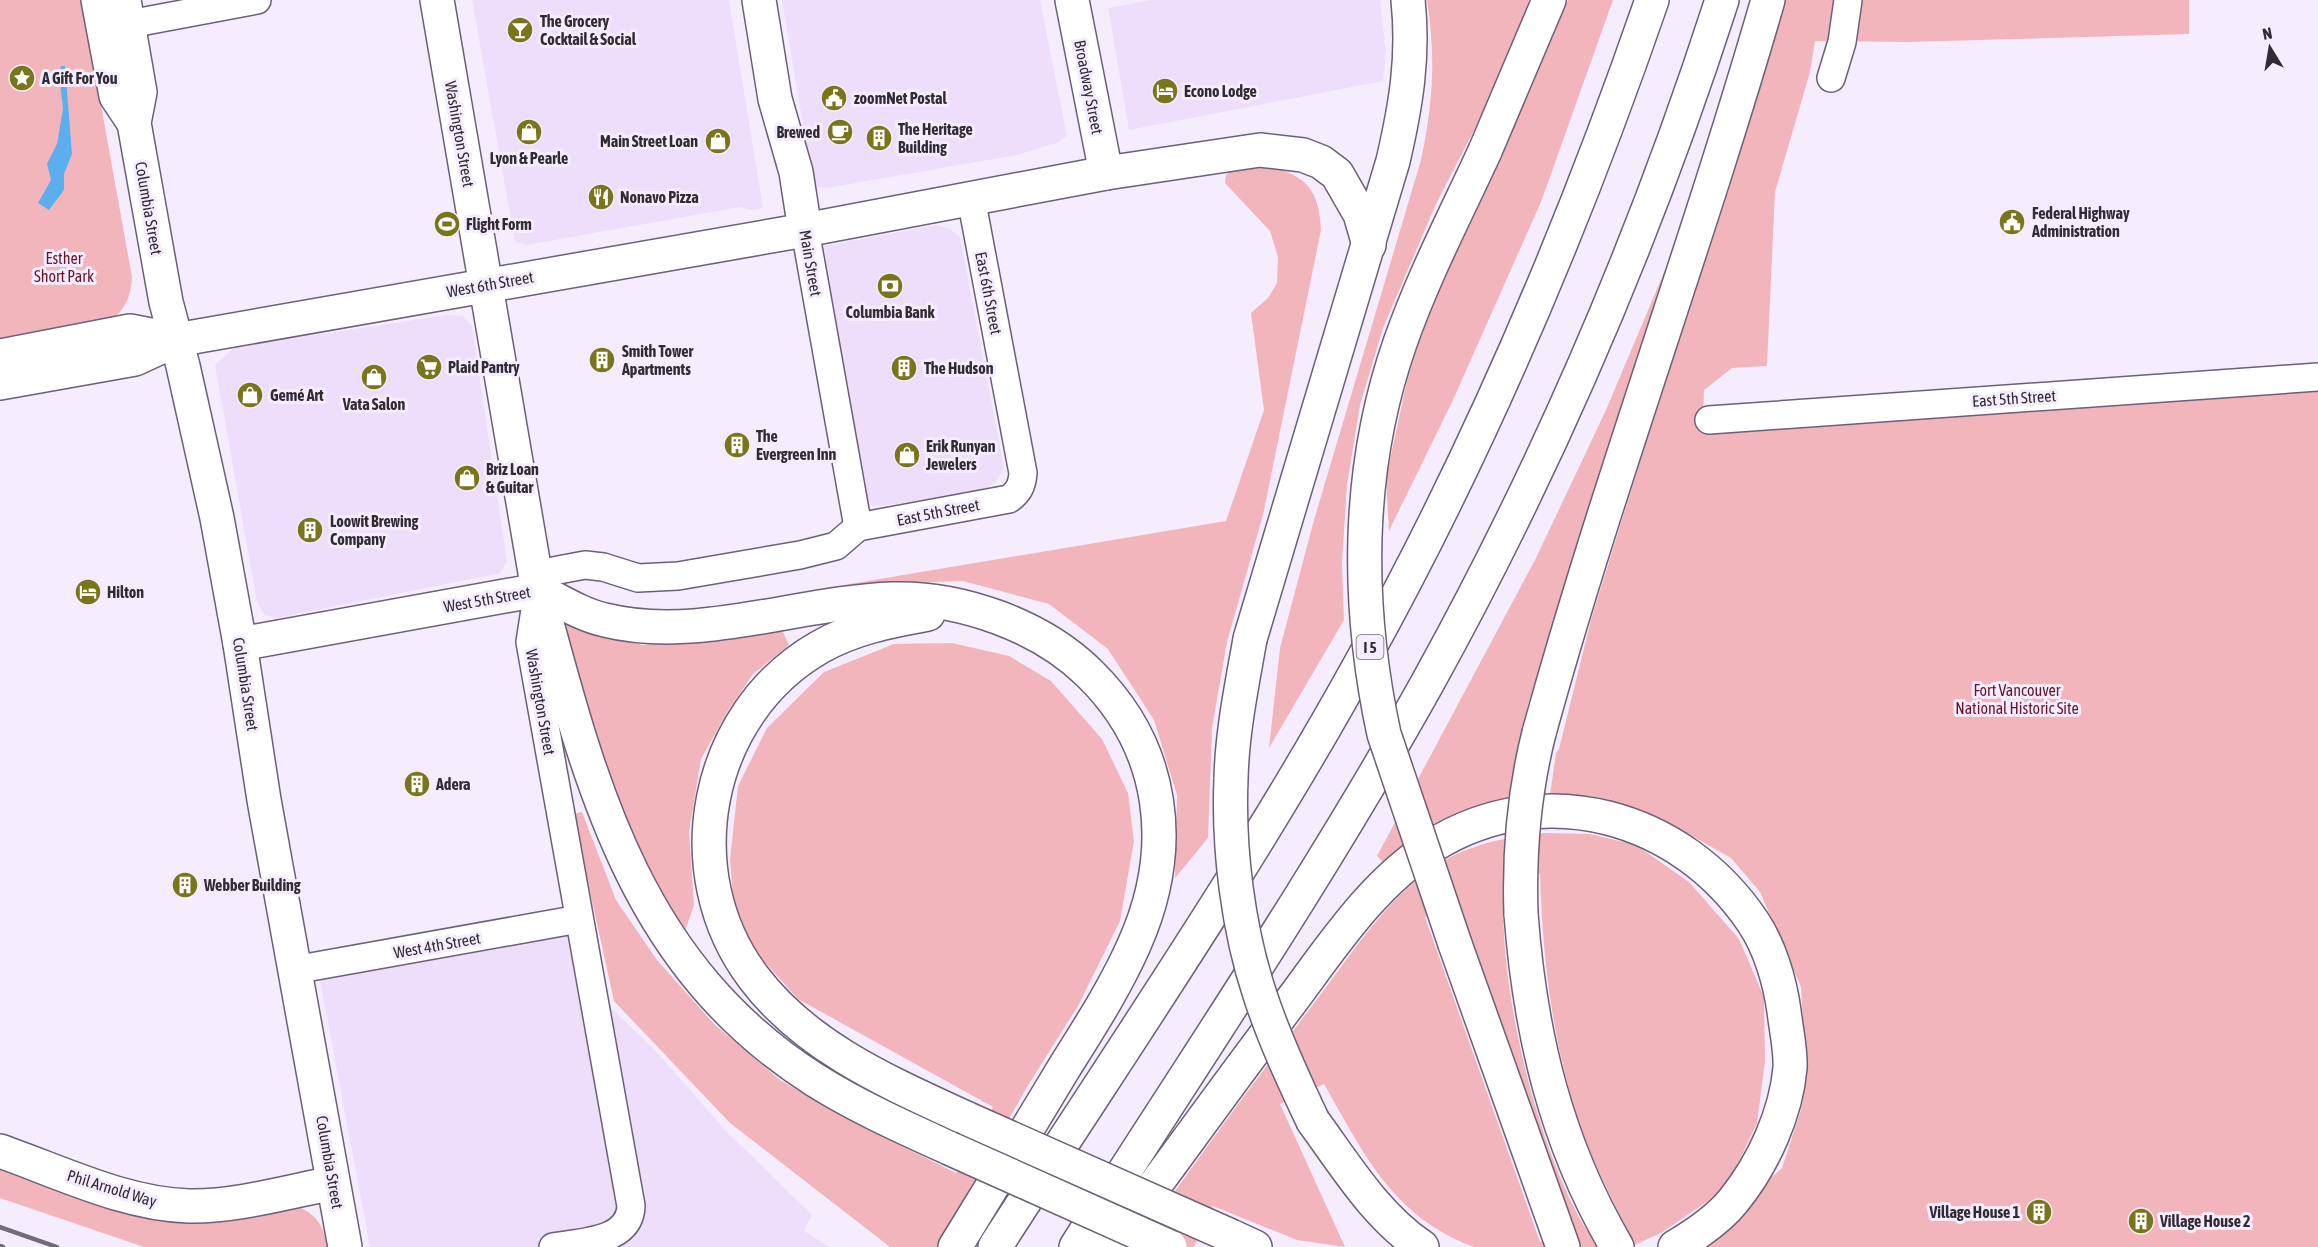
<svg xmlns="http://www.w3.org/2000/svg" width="2318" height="1247" font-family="'Asap Condensed',sans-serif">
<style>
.built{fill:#eddffc}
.green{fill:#f3b5bc;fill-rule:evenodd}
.water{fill:#5bafee}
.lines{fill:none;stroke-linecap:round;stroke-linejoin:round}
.street-casing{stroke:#6c5f78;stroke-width:30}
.secondary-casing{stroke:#6c5f78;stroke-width:36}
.highway-casing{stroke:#6c5f78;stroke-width:36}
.street{stroke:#fff;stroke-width:27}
.secondary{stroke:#fff;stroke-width:33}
.highway{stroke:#fff;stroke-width:33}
.rail{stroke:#726b78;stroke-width:4.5}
.highway-bridge-casing{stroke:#6c5f78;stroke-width:36;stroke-linecap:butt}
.highway-bridge{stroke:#fff;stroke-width:33}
.labels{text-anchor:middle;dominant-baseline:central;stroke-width:6;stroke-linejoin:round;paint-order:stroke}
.shield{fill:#f5edfe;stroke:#6c6572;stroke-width:1.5}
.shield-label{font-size:15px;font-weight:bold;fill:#312b36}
.poi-label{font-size:16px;font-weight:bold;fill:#312b36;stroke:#f5edfe;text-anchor:start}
.street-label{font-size:16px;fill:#312b36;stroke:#f5edfe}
.park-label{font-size:16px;fill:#6b1229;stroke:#f5edfe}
</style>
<rect width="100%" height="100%" fill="#f5edfe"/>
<g class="built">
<polygon points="472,0 729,0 763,208 752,210 740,207 527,245 515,242"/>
<polygon points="782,0 1040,0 1067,136 1057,143 1017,155 827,188 818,187 812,179"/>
<polygon points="1151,0 1380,0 1386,53 1383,81 1129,130 1108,8"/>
<polygon points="936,225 950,229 960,237 1004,468 996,482 976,494 880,506 871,505 866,496 839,347 824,246"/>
<polygon points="447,315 463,316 472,326 507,562 500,573 486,576 276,618 265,615 257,602 215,365 235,347"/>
<polygon points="591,926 605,993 612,1009 653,1048 726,1131 812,1215 804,1231 830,1247 370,1247 319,975"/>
</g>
<g class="green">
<path d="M0 0H82L132 277C131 298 124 312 106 324L0 345Z"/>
<path d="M1427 0H1529L1503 74 1436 204 1383 328 1360 405 1347 485 1342 563 1344 620 1269 748 1280 648 1314 520 1421 160C1433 103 1436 58 1427 0Z"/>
<polygon points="1568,0 1613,0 1541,202 1453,400 1389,531 1386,478 1407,381 1431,303"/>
<polygon points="1783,0 2189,0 2189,34 1908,42 1815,41 1810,72 1775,192 1767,366 1732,368 1704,390 1703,420 2318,377 2318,1247 1696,1247 1782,1168 1801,1110 1806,1073 1801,987 1760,892 1731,858 1669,823 1634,808 1592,796 1550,795 1556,753 1559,749 1591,620"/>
<path d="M1267 166C1306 175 1319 189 1321 230L1263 515 1227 642 1212 728 1208 838 1175 878 1177 795 1154 720 1108 649 1049 604 963 581 844 585 1226 521 1264 410 1251 313 1268 298 1277 283 1278 257 1270 231 1225 183 1226 175 1231 170Z"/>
<path d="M1665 270 1669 272 1528 704 1510 799C1458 812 1423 826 1383 862L1377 856 1536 558 1606 410Z"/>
<polygon points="566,623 643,645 714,640 782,630 789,645 753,674 727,712 701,759 689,832 694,905 684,934 623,830 563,626"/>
<polygon points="952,643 1009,656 1051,681 1102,739 1128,793 1134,841 1120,921 1078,1006 1027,1087 937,1247 890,1247 730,1123 614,1001 573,814 582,812 616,900 657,960 714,1024 780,1080 869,1130 956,1173 993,1107 798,999 752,948 733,897 730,860 738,786 767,728 824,672 894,644"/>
<path d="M1543 833 1590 834 1636 845 1689 882 1739 939 1764 997 1765 1061 1757 1123 1740 1159 1721 1192 1661 1233 1630 1247H1474C1393 1217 1364 1154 1324 1084L1280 1104 1345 1247 1297 1240 1213 1206 1194 1247H1136C1195 1161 1258 1077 1321 994 1354 950 1395 888 1443 861 1474 843 1508 837 1543 833ZM1505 872 1540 874C1543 964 1552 1039 1580 1126 1591 1157 1607 1188 1621 1218L1587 1231C1535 1145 1494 972 1505 872ZM1458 905 1575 1235 1540 1242 1425 917Z"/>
<path d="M0 1168 299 1207C318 1216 324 1227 327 1247H144L0 1198Z"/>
</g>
<polygon class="water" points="61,66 65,66 72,154 64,174 64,190 49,210 38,203 51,180 47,164 57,144 63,109 59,75"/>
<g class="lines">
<defs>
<g id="street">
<polyline points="108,28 257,0"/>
<polyline points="1831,78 1842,42 1848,0"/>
<polyline points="805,230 858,527"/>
<polyline points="1709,420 2318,377"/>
<path d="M858 527 1009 499C1019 492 1022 485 1023 473L971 198"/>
<polyline points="294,970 579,919"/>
<path d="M553 1247C581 1242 630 1242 631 1206L530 642 538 590 553 571 585 565 603 567 638 578 678 576 800 555 836 546 858 527"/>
</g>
<g id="secondary">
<polyline points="98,0 116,96 134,123"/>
<polyline points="124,0 140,92 134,123 166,302 183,366 217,518 240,644 264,800 345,1247"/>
<polyline points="759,0 775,99 796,172 805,230"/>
<polyline points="0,356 130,331 176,340"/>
<polyline points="0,383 135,359 176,340 805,230 1106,173 1072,0"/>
<polyline points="240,644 538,590 437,0"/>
<path d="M0 1151C60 1172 124 1204 189 1206 234 1207 288 1192 333 1183"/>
</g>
<g id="highway">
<polyline points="1485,151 1549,0"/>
<polyline points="1106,173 1260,150 1303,155 1321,162 1337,174 1360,214 1369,245"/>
<path d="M538 590C560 601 582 615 605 620 697 643 799 602 893 599 960 597 1040 625 1089 673 1166 748 1177 849 1134 945 1115 988 1089 1028 1064 1068 1028 1128 992 1187 955 1247"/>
<path d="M538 590C590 783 634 965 815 1080 858 1107 903 1127 949 1148"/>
<path d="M928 614C890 621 853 628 820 647 704 713 674 873 754 978 807 1048 890 1083 968 1119"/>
<path d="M1250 639 1393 161C1406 105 1414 57 1408 0"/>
<path d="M1539 733C1607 486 1697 246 1768 0"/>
<path d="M1521 914C1530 1034 1556 1143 1617 1247"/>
<polyline points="1455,944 1563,1247"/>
<path d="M1313 1121C1346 1166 1375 1215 1422 1247"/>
<polyline points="1231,1236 1255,1247"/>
<path d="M995 1247C1119 1054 1250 864 1361 663 1479 451 1573 229 1652 0"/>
<path d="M1076 1247C1195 1060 1320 876 1428 682 1548 465 1646 236 1722 0"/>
<path d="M1109 1247C1170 1166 1228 1084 1289 1004 1331 948 1372 884 1432 846 1544 776 1682 816 1753 922 1770 947 1780 982 1784 1011 1786 1029 1791 1050 1790 1068 1786 1114 1763 1164 1734 1200 1720 1218 1695 1235 1675 1247"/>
</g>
</defs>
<use href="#street" class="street-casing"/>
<use href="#secondary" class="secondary-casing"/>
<use href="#highway" class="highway-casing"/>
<use href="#street" class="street"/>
<use href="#secondary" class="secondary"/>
<use href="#highway" class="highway"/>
<g class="rail">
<polyline points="0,1227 57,1247"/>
<polyline points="0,1246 3,1247"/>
</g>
<defs>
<g id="highway-bridge">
<path d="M1250 639C1242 685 1232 732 1231 779 1228 848 1238 929 1260 995 1274 1038 1293 1079 1313 1121"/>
<path d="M1521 914C1519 854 1524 792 1539 733"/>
<path d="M1455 944 1384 734C1356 604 1356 469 1400 343 1423 277 1456 214 1485 151"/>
<polyline points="968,1119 1231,1236"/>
<polyline points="949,1148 1170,1247"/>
</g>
</defs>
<use href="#highway-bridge" class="highway-bridge-casing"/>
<use href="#highway-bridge" class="highway-bridge"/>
</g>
<defs>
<symbol id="bar-disc" viewBox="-11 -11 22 22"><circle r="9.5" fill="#78751b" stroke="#f5edfe"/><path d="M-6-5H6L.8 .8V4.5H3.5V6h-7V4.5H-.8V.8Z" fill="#fff"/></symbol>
<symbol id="sight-disc" viewBox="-11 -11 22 22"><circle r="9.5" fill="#78751b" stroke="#f5edfe"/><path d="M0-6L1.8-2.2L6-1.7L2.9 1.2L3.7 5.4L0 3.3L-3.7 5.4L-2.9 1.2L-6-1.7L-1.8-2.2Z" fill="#fff"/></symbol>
<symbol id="hotel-disc" viewBox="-11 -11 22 22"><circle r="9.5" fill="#78751b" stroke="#f5edfe"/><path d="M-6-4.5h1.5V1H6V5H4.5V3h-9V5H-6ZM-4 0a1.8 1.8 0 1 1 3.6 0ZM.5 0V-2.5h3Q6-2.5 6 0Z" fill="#fff"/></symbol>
<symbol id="civic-disc" viewBox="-11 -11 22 22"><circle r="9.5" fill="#78751b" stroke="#f5edfe"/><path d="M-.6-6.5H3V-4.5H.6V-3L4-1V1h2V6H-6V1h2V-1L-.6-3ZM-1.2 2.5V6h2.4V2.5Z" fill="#fff"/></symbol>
<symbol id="shop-disc" viewBox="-11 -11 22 22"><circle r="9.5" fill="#78751b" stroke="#f5edfe"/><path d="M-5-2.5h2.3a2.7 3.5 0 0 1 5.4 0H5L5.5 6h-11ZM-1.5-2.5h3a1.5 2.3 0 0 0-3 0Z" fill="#fff"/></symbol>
<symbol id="cafe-disc" viewBox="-11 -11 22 22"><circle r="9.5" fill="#78751b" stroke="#f5edfe"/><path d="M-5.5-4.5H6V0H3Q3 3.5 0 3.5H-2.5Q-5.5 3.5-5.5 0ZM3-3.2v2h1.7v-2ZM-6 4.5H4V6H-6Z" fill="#fff"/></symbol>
<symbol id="building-disc" viewBox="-11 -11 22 22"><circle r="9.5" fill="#78751b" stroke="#f5edfe"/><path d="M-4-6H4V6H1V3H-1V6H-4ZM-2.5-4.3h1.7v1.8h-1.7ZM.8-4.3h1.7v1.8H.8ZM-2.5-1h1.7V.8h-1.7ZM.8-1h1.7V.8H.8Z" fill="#fff"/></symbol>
<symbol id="restaurant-disc" viewBox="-11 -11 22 22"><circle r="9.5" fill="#78751b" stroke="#f5edfe"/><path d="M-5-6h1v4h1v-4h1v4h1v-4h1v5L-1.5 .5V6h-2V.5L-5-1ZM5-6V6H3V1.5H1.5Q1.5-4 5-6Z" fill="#fff"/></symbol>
<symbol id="stadium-disc" viewBox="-11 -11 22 22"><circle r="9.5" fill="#78751b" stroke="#f5edfe"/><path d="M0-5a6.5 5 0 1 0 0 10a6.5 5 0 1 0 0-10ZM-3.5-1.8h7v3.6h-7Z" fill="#fff"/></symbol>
<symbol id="bank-disc" viewBox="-11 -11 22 22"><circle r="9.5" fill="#78751b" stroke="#f5edfe"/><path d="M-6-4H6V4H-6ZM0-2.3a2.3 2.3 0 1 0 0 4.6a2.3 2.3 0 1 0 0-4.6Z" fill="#fff"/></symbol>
<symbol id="supermarket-disc" viewBox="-11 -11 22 22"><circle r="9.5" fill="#78751b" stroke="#f5edfe"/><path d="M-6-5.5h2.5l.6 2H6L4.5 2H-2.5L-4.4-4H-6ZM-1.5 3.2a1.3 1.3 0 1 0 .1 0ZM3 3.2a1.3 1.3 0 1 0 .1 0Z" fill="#fff"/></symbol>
</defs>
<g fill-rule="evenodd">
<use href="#bar-disc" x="505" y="15" width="30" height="30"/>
<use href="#sight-disc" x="7" y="63" width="30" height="30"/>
<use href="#hotel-disc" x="1150" y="76" width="30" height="30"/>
<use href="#civic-disc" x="819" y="83" width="30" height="30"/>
<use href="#shop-disc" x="514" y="117" width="30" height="30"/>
<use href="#cafe-disc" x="825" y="117" width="30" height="30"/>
<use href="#building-disc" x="864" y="123" width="30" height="30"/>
<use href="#shop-disc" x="703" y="126" width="30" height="30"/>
<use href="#restaurant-disc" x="586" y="182" width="30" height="30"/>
<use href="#civic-disc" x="1997" y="207" width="30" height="30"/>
<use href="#stadium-disc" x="432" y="209" width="30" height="30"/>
<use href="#bank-disc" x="875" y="271" width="30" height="30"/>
<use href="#building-disc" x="587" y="345" width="30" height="30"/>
<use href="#supermarket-disc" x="414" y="352" width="30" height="30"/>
<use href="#building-disc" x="889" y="353" width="30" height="30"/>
<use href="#shop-disc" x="359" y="362" width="30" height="30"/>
<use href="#shop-disc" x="235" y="380" width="30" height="30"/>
<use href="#building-disc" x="722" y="430" width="30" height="30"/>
<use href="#shop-disc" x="892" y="440" width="30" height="30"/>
<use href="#shop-disc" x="452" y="463" width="30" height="30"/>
<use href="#building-disc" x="295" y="515" width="30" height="30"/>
<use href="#hotel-disc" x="73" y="577" width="30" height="30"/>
<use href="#building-disc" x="402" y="769" width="30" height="30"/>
<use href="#building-disc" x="170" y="870" width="30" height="30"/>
<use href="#building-disc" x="2024" y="1197" width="30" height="30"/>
<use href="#building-disc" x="2126" y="1206" width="30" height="30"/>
</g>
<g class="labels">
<rect class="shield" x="1356.5" y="635" width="27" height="24" rx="4.5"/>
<g class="shield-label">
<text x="1370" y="647">I 5</text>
</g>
<g class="poi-label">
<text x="540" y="21">The Grocery<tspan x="540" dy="18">Cocktail &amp; Social</tspan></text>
<text x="42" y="78">A Gift For You</text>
<text x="1184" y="91">Econo Lodge</text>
<text x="854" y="98">zoomNet Postal</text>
<text x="898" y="129">The Heritage<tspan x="898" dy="18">Building</tspan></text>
<text x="820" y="132" text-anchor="end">Brewed</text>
<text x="698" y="141" text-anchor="end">Main Street Loan</text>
<text x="529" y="158" text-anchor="middle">Lyon &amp; Pearle</text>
<text x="620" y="197">Nonavo Pizza</text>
<text x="2032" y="213">Federal Highway<tspan x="2032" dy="18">Administration</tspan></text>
<text x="466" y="224">Flight Form</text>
<text x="890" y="312" text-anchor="middle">Columbia Bank</text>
<text x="622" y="351">Smith Tower<tspan x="622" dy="18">Apartments</tspan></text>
<text x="448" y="367">Plaid Pantry</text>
<text x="924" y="368">The Hudson</text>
<text x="270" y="395">Gemé Art</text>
<text x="374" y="404" text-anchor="middle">Vata Salon</text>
<text x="756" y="436">The<tspan x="756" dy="18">Evergreen Inn</tspan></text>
<text x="926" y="446">Erik Runyan<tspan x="926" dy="18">Jewelers</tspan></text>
<text x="486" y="469">Briz Loan<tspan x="486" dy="18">&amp; Guitar</tspan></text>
<text x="330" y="521">Loowit Brewing<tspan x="330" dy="18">Company</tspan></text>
<text x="107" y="592">Hilton</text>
<text x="436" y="784">Adera</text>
<text x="204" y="885">Webber Building</text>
<text x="2020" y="1212" text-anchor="end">Village House 1</text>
<text x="2160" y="1221">Village House 2</text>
</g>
<g class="street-label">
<text transform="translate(1089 87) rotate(79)">Broadway Street</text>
<text transform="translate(460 134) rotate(80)">Washington Street</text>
<text transform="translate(149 208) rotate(80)">Columbia Street</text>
<text transform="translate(811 263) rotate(80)">Main Street</text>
<text transform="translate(490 284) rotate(-10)">West 6th Street</text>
<text transform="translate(989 293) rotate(79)">East 6th Street</text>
<text transform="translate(2014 398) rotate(-4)">East 5th Street</text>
<text transform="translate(938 512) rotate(-11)">East 5th Street</text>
<text transform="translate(487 599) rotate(-10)">West 5th Street</text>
<text transform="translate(246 684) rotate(81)">Columbia Street</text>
<text transform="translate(541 702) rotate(80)">Washington Street</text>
<text transform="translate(437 945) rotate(-10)">West 4th Street</text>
<text transform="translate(330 1162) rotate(80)">Columbia Street</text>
<text transform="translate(112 1188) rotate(17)">Phil Arnold Way</text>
</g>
<g class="park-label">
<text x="64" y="258">Esther<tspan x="64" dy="18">Short Park</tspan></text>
<text x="2017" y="690">Fort Vancouver<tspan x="2017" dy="18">National Historic Site</tspan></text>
</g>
</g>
<g transform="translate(2270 48) rotate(349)" stroke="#f5edfe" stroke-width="4.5" paint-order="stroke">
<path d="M0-4.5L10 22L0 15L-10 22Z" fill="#312b36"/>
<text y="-9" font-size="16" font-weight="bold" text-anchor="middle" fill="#312b36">N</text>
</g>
</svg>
